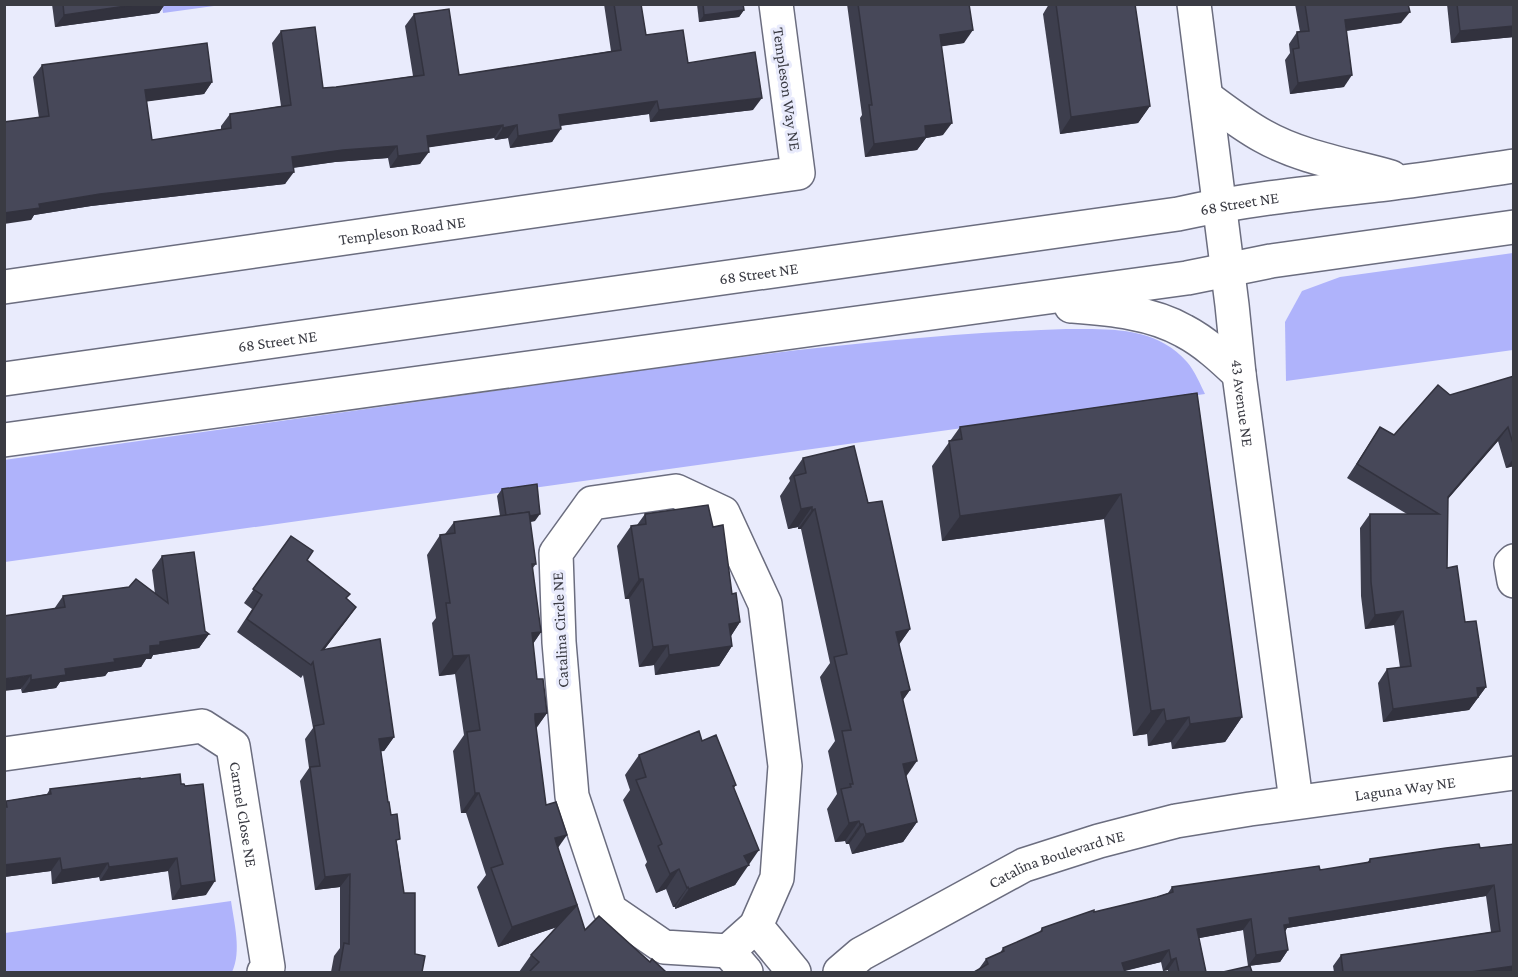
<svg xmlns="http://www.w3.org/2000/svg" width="1518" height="977" font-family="'Crimson Pro',serif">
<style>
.green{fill:#afb3fb}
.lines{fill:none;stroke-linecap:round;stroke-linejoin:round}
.minor-casing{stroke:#6b6d7f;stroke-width:36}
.tertiary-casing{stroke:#6b6d7f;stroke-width:36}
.secondary-casing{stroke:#6b6d7f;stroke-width:36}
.minor{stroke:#fff;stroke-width:33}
.tertiary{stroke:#fff;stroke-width:33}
.secondary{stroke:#fff;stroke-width:33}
.wall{fill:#3d3e4d}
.shaded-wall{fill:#32323e}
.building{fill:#474859;stroke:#32323e;stroke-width:1.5}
.labels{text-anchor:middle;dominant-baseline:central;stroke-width:6;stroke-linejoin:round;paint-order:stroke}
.street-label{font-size:16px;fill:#3a3b43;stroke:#e9ebfc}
</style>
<rect width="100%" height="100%" fill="#e9ebfc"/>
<g class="green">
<polygon points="162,4 221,5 163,13"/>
<polygon points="1513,253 1513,350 1286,381 1285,322 1302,291 1340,277"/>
<path d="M1066 329C1109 329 1156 326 1187 362 1195 371 1200 384 1205 394L5 562 4 460C182 435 360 410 537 385 713 360 889 335 1066 329Z"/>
<path d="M231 901C234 922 242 952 232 972H5V933Z"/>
</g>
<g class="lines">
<defs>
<g id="minor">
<path id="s1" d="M4 287 798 173 776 4"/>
<polygon points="676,491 723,513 765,604 785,766 777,878 756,926 728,951 664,947 610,910 572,796 559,642 556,553 592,503"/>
<polyline points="1514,561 1511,564 1514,581"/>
<path id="s2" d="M4 754 202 726 233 746 268 967 264 972"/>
<polyline points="756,926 794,972"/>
<polyline points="728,951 746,972"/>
</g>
<g id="tertiary">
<path id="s3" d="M1194 4 1232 305 1239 374 1296 801"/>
<path id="s4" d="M840 972 861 954 1024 865 1099 841 1176 821 1250 809 1514 773"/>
</g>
<g id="secondary">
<path d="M1206 97C1225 111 1243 125 1263 136 1302 158 1349 165 1391 177"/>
<path d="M1071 306C1109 309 1151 312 1184 331 1205 342 1222 358 1239 374"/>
<path id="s5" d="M4 379 1178 214C1246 199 1316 192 1386 184 1429 179 1471 172 1514 166"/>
<polyline points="4,440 1187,278 1271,261 1514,227"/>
</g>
</defs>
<use href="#minor" class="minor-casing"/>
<use href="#tertiary" class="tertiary-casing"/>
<use href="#secondary" class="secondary-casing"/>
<use href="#minor" class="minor"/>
<use href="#tertiary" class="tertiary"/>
<use href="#secondary" class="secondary"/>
</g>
<g class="wall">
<polygon points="52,4 165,4 159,13 55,27"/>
<polygon points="604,4 641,4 646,35 688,63 753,110 650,122 649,114 560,126 552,142 510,148 508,138 495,140 494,138 428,147 420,164 390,168 388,158 335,162 293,168 285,184 91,206 34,215 31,220 39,118 33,77 42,65 212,82 204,94 146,101 152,140 221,129 221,126 230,114 281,106 272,43 281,31 323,88 336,87 413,76 405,26 414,14 459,75 611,51"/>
<polygon points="697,4 743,4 744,10 739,17 699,22"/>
<polygon points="847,4 969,4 964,43 941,46 943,135 926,138 917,150 865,157 860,118 862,115"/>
<polygon points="1049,4 1135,4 1150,106 1138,123 1060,134 1043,14"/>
<polygon points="1295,4 1408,4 1401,23 1346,31 1344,87 1290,94 1285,60 1290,53 1289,44 1297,32 1300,32"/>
<polygon points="1447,4 1514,4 1514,37 1451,43"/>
<polygon points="1514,376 1514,466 1506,468 1498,441 1448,499 1447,568 1486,687 1469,710 1383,722 1378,683 1387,669 1400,668 1394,625 1365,629 1361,596 1360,528 1370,514 1407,514 1347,478 1380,427 1394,435 1450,395"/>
<polygon points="1197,393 1242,717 1225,742 1172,749 1171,742 1148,746 1147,734 1133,736 1104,519 942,541 932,466 960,427"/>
<polygon points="803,458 868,503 910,629 899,644 910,690 903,700 906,776 917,822 903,842 852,854 849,844 846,844 845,841 835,842 827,809 837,794 828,751 835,741 820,677 830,663 801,529 798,529 798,527 788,529 780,496 790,481 789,478"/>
<polygon points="502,489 535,521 530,522 536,564 532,569 541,632 533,644 537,679 547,713 536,728 546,805 558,848 585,930 650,962 666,972 519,972 531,955 557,927 498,947 477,887 486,875 466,813 461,813 453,751 464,735 455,674 439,676 432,623 436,618 427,555 440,535 445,534 454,522 500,516 497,496"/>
<polygon points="645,514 713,527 740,622 731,636 732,646 719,666 655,675 654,665 639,667 629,599 625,599 617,546 631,526 637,525"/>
<polygon points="291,536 307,560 346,599 356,607 324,650 394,737 384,751 381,751 388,802 397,843 404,893 415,954 422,972 331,972 334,956 340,948 340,887 315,890 300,781 309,768 305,739 313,728 303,675 301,678 237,632 252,609 244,603"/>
<polygon points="162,556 205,631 209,634 199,648 153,655 151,659 146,659 141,667 108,672 105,676 60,682 56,688 22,693 21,689 54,609 63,596 155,594 152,570"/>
<polygon points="702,741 736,785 734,788 748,864 735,885 675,909 675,907 673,907 666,889 656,893 645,865 647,862 623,800 630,790 625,775 639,755"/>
<polygon points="140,779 181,784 206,895 172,900 168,871 100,881 99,877 52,884 51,871 4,877 4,803 6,801 47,794 50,789"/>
<polygon points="1514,844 1514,972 1334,972 1333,966 1341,955 1491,932 1486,896 1287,928 1285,932 1288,950 1280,962 1248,966 1243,930 1199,938 1206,972 1168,972 1168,970 1163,971 1161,962 1125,971 978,970 986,959 1000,953 1003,948 1039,933 1042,928 1094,912 1157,897 1168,893 1172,887 1320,870 1367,863 1370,859 1480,848"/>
</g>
<g class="shaded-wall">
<polygon points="140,4 165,4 159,13 55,27 64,15"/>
<polygon points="744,10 739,17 699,22 704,15"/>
<polygon points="1410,12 1401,23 1337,32 1345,20"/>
<polygon points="1514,26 1514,37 1451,43 1460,31"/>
<polygon points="973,30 964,43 931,48 940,35"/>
<polygon points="1352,75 1344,87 1290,94 1298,83"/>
<polygon points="212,82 204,94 136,103 145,90"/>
<polygon points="762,98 753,110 650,122 659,110"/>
<polygon points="657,101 649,114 550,127 559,115"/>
<polygon points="1150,106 1138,123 1060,134 1071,117"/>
<polygon points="952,123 943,135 926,138 917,150 865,157 874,144 925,126"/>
<polygon points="503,125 494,138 418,149 427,136"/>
<polygon points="517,125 508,138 495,140 503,128"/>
<polygon points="561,129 552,142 510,148 518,136"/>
<polygon points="397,146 388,158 335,162 283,169 292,157 343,150"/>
<polygon points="429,152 420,164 390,168 398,156"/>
<polygon points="294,172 285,184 91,206 34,215 31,220 4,224 4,213 39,204 100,194"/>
<polygon points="1508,427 1498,441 1438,510 1448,497"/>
<polygon points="1514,458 1514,466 1506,468"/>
<polygon points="1121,494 1104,519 942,541 960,516"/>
<polygon points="812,507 798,527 788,529 801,509"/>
<polygon points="815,509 801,529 798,529 812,510"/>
<polygon points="540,514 535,521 501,526 506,519"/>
<polygon points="639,579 643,579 629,599 625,599"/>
<polygon points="356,607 347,620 313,664 322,650"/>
<polygon points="1403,611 1394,625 1365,629 1375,615"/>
<polygon points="740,622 727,642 729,624"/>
<polygon points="910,629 896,649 896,632"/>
<polygon points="541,632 527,652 532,633"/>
<polygon points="209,634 199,648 153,655 151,659 146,659 141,667 108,672 105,676 60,682 56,688 22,693 31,680 65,669 114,659 160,642"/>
<polygon points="668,645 654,665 639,667 653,647"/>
<polygon points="732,646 719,666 655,675 669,655"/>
<polygon points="469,655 455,674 439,676 453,656"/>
<polygon points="31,675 21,689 4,691 4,679"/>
<polygon points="1486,687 1469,710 1383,722 1393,709 1477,688"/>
<polygon points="910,690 896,709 901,692"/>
<polygon points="1164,709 1147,734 1133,736 1151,711"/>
<polygon points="547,713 533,733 535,714"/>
<polygon points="1189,717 1171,742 1148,746 1166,721"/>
<polygon points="1242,717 1225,742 1172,749 1190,724"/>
<polygon points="394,737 384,751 369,753 379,739"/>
<polygon points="917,761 903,781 903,764"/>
<polygon points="475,793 479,793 466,813 461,813"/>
<polygon points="859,821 845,841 835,842 849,823"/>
<polygon points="917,822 903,842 852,854 866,834"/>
<polygon points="860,824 863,824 849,844 846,844"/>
<polygon points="567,835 553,855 555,838"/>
<polygon points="759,850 735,885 675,909 689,889 744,856"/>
<polygon points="60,858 51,871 4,877 4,865"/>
<polygon points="177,858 168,871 100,881 109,867"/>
<polygon points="108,863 99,877 52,884 62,870"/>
<polygon points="679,869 666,889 656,893 670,874"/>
<polygon points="350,874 340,887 315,890 325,877"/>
<polygon points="215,881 206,895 172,900 181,886"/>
<polygon points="1494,885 1486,896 1287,928 1282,936 1276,937 1289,918"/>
<polygon points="688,887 675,907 673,907 687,888"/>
<polygon points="577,905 563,925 498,947 512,927"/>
<polygon points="1251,919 1243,930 1189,940 1197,929"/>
<polygon points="1169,950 1161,962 1119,972 1122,963"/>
<polygon points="1288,950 1280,962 1248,966 1256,955"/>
<polygon points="1176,958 1168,970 1163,971 1171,960"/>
<polygon points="1514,966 1514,972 1471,972"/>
</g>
<g class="building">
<polygon points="63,4 140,4 64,15"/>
<polygon points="614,4 641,4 646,35 683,30 688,63 755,52 762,98 659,110 657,101 559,115 561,129 518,136 517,125 503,128 503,125 427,136 429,152 398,156 397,146 343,150 292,157 294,172 100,194 39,204 40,208 4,213 4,122 49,116 42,65 207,43 212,82 145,90 152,140 231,128 230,114 291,105 281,31 315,27 323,88 336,87 424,75 414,14 449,9 459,75 621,50"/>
<polygon points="703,4 743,4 744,10 704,15"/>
<polygon points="858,4 969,4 973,30 940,35 952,123 925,126 926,137 874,144 869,105 872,105"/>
<polygon points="1056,4 1135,4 1150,106 1071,117"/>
<polygon points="1305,4 1408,4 1410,12 1345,20 1352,75 1298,83 1293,49 1299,48 1297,32 1309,31"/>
<polygon points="1457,4 1514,4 1514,26 1460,31"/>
<polygon points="1514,376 1514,447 1508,427 1448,497 1447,568 1457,566 1465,622 1476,621 1486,687 1477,688 1478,697 1393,709 1387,669 1411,666 1403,611 1375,615 1371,582 1370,514 1439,514 1357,464 1380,427 1394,435 1438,385 1450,395"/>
<polygon points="1197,393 1242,717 1190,724 1189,717 1166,721 1164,709 1151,711 1121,494 960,516 949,441 962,439 960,427"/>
<polygon points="854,446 868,503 882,501 910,629 896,632 910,690 901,692 917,761 903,764 917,822 866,834 863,824 860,824 859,821 849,823 841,789 851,787 850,784 853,784 842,731 851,730 834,657 847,654 815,509 812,510 812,507 801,509 794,476 806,473 803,458"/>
<polygon points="537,484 540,514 530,516 529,512 506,515 502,489"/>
<polygon points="708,505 713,527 723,525 732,594 736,593 740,622 729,624 732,646 669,655 668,645 653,647 643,579 639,579 631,526 646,524 645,514"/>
<polygon points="529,512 536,564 532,564 541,632 532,633 537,679 543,679 547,713 535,714 535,719 546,805 556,802 567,835 555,838 556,842 577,905 512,927 491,868 503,864 479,793 475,793 467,732 480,730 469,655 453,656 446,603 450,603 440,535 455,533 454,522"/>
<polygon points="291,536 313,551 307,560 350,594 346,598 356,607 322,650 380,639 394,737 379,739 388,802 389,802 391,815 397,814 400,839 396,840 404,893 415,893 415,954 425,956 422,972 339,972 344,943 349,944 350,874 325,877 310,767 320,766 314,726 324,724 313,662 311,665 247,619 262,595 253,589"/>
<polygon points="194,552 205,631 209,634 160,642 160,645 150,646 150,654 114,659 115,662 65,669 66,675 31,680 31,675 4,679 4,616 65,607 63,596 129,587 136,579 168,603 162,556"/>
<polygon points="699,731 702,741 716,735 736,785 733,786 759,850 744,856 749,865 689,889 688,887 687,888 679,869 670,874 658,846 662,844 636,780 646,777 639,755"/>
<polygon points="180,774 181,784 184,784 185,786 203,784 215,881 181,886 177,858 109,867 108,863 62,870 60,858 4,865 4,807 7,807 6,801 51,794 50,789 140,778 140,779"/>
<polygon points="1479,844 1480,848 1514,844 1514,966 1471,972 1343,972 1341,955 1500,931 1494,885 1289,918 1290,924 1284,925 1288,950 1256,955 1251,919 1197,929 1206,972 1179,972 1176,958 1171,960 1169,950 1122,963 1125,972 974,972 988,964 986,959 1004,951 1003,948 1042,931 1042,928 1094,910 1094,912 1157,897 1173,892 1172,887 1319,866 1320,870 1370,862 1370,859 1446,848"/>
<polygon points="577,905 585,930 599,916 650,962 652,959 666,972 529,972 539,962 531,955"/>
<polygon points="1250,966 1252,972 1223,972"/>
</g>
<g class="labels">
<g class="street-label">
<text transform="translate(787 89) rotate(82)">Templeson Way NE</text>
<text stroke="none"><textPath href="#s5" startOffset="1248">68 Street NE</textPath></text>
<text stroke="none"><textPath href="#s1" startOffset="402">Templeson Road NE</textPath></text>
<text stroke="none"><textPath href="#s5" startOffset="762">68 Street NE</textPath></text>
<text stroke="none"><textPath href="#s5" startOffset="276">68 Street NE</textPath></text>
<text stroke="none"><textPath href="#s3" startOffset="402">43 Avenue NE</textPath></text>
<text transform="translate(560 630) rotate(-93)">Catalina Circle NE</text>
<text stroke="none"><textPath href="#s4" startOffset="603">Laguna Way NE</textPath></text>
<text stroke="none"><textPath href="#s2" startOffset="306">Carmel Close NE</textPath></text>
<text stroke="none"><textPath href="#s4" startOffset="246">Catalina Boulevard NE</textPath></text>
</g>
</g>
<rect width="1518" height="977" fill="none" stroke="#3a3b43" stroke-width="12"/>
</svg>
